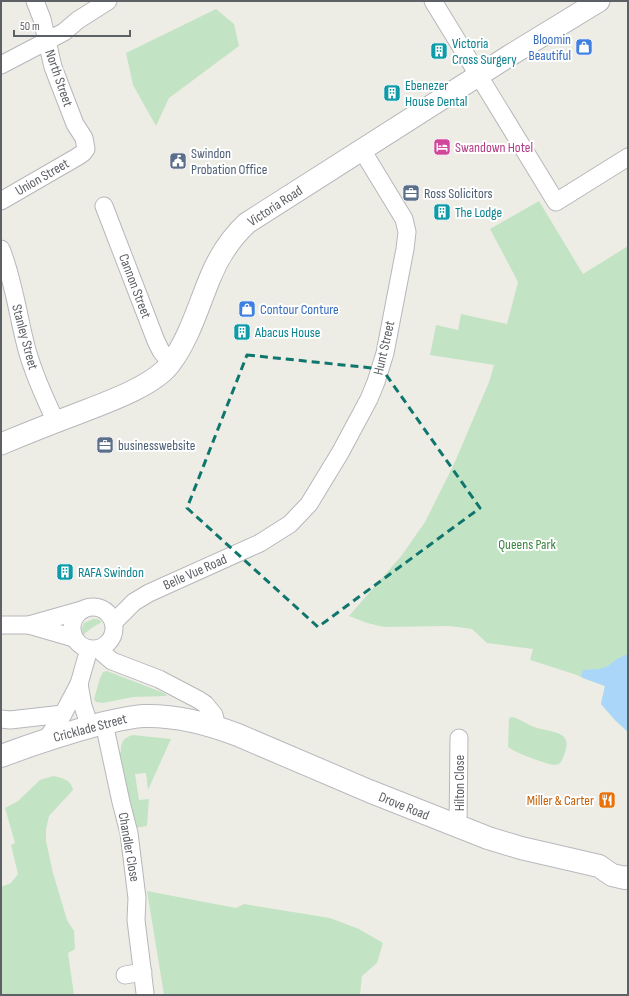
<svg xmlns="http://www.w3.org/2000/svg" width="629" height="996" font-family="'Sofia Sans Condensed',sans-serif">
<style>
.green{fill:#c3e4c4}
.water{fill:#aad6fa}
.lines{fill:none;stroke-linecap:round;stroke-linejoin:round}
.minor-casing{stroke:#b6b7bb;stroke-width:19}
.tertiary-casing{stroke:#b6b7bb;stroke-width:23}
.secondary-casing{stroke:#b7b9be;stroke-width:24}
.minor{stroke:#fff;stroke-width:17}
.tertiary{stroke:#fff;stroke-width:21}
.secondary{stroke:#fff;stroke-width:22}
.marked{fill:none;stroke:#0f766e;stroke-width:3;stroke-dasharray:8 5;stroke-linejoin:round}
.labels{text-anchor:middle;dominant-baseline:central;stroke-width:4;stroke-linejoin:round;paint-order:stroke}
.shop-label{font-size:14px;fill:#366cbe;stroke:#fff;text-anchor:end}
.culture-label{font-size:14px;fill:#0d838f;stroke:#fff;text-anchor:start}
.street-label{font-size:14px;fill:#5d6065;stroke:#fff}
.hotel-label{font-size:14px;fill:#b23c85;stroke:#fff;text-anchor:start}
.service-label{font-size:14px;fill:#4e5e75;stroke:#fff;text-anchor:start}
.park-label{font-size:14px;fill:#3b8540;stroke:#fff}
.food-label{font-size:14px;fill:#c56008;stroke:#fff;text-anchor:end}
</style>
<rect width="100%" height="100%" fill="#eeede5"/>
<g class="green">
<polygon points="216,9 234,24 239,46 169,98 156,126 133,85 126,53"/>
<polygon points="539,201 583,274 628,246 628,732 615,720 601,704 605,686 583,678 577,675 530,660 533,649 487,643 472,629 449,626 384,627 367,623 349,616 402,555 425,522 454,464 489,382 494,365 430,355 436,325 458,330 461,314 507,324 518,282 490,229"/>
<polygon points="93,619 98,619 102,622 93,627 83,635 82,628 84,623"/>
<polygon points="107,671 164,693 167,696 133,697 103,703 96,702 94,699 100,678 103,672"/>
<path d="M511 717C519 718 526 724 534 727 556 734 577 730 561 762 559 764 559 764 555 765 547 765 514 752 508 747L509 719Z"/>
<path d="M133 735 171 739 148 790 146 773 135 774 139 800 149 799 147 826 135 828 117 753 121 752C120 743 124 737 133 735Z"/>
<path d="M53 776C62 778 71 779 73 790L49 816 46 829V841L53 873 67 920 74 931 75 949 68 953 74 995H1V887L11 883 18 874 11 845 15 843 5 808 18 801 40 780Z"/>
<polygon points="147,891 236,908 244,904 330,918 359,929 383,943 377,963 362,976 360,995 164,995"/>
</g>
<polygon class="water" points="628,654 628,732 615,720 601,704 605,686 583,678 581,676 583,670 599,669 608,666 617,659"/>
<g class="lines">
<defs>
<g id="minor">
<polyline points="433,1 556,202 628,157"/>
<polyline points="1,65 64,32 78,20 108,1"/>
<polyline points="1,201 77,157 83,153 86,149 84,138 75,124 53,67 42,19 35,1"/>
<polyline points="104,206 156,341 161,351 171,363"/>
<path d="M1 249C14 281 18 317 27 350 34 375 45 399 56 422"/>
<circle cx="93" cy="628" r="21"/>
<polyline points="114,622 134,602 149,593 260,543 290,524 309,504 340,453 369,399 376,382 385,353 405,249 407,232 404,219 362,150"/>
<polyline points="1,625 29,625 82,610"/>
<polyline points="29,625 74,638"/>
<polyline points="98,649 112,661 159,679 199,700 205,704 214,715 217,727"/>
<polyline points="79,684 83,706 90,727"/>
<polyline points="1,719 10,720 63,714"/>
<polyline points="104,723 121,802 129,833 137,898 136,920 145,993"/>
<polyline points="45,741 61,718 79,684 89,649"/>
<polyline points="458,827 459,738"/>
<polyline points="125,975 143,972"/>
</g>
<path id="tertiary" d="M1 444C25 434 50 424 74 415 102 404 153 387 170 364 189 339 198 307 210 278 218 258 231 238 247 223L509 56 599 1"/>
<path id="secondary" d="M1 756C33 744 67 733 100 724 114 721 128 717 143 716 176 715 207 723 238 735L369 791 488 838 521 848 599 866 612 875 625 878 628 877"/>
</defs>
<use href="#minor" class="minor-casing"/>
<use href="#tertiary" class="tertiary-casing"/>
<use href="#secondary" class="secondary-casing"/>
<use href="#minor" class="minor"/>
<use href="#tertiary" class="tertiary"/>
<use href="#secondary" class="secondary"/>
</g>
<path class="marked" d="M247 355 382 369 480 508 318 627 187 508Z"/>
<defs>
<symbol id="shop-square" viewBox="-11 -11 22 22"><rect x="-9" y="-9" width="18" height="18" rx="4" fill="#3f7fe0" stroke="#fff"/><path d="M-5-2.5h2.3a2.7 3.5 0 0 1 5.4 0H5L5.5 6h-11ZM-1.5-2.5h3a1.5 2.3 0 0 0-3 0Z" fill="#fff"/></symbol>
<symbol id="building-square" viewBox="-11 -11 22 22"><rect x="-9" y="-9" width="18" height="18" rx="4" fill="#0f9aa8" stroke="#fff"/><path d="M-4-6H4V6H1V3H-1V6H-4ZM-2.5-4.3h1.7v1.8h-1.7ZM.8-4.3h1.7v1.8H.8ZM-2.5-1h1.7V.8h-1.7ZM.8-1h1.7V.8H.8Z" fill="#fff"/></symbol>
<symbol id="hotel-square" viewBox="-11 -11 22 22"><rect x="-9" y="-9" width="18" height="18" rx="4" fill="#d1479c" stroke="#fff"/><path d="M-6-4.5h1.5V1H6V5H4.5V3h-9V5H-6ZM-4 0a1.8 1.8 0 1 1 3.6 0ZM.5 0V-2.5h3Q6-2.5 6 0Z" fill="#fff"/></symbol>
<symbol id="civic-square" viewBox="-11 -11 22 22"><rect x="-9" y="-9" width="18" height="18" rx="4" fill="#5c6f8a" stroke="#fff"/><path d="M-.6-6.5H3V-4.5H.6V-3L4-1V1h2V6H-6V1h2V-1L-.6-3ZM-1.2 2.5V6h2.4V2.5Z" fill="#fff"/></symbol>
<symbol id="office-square" viewBox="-11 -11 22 22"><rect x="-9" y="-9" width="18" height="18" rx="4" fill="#5c6f8a" stroke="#fff"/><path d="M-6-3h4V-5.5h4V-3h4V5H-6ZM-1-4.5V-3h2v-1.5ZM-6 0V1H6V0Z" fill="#fff"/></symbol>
<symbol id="restaurant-square" viewBox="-11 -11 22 22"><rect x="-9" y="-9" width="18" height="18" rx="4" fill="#e8710a" stroke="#fff"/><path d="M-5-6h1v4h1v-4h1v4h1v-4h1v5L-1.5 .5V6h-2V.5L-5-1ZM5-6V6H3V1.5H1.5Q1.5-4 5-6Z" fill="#fff"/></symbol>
</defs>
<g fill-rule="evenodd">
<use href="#shop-square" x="574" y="37" width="20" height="20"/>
<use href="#building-square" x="429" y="41" width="20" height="20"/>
<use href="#building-square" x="382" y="83" width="20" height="20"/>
<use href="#hotel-square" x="432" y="137" width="20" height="20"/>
<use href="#civic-square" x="168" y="151" width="20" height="20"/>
<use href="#office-square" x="401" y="183" width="20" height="20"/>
<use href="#building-square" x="432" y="202" width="20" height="20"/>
<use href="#shop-square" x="237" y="299" width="20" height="20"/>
<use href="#building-square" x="232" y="322" width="20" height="20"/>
<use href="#office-square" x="95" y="435" width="20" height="20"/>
<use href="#building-square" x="55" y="562" width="20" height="20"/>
<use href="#restaurant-square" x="597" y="790" width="20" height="20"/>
</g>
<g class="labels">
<g class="shop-label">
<text x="571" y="39">Bloomin<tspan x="571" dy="16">Beautiful</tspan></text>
<text x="260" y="309" text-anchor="start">Contour Conture</text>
</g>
<g class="culture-label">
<text x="452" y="43">Victoria<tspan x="452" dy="16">Cross Surgery</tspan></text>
<text x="405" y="85">Ebenezer<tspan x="405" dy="16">House Dental</tspan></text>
<text x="455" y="212">The Lodge</text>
<text x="255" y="332">Abacus House</text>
<text x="78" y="572">RAFA Swindon</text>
</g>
<g class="street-label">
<text transform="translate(59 78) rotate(71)">North Street</text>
<text transform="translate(42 177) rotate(-30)">Union Street</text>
<text transform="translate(275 206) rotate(-33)">Victoria Road</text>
<text transform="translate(135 286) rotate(69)">Cannon Street</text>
<text transform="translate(25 337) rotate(75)">Stanley Street</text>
<text transform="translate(384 348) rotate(-77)">Hunt Street</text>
<text transform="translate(195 572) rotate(-24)">Belle Vue Road</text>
<text transform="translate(90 728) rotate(-15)">Cricklade Street</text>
<text transform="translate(459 783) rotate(-90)">Hilton Close</text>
<text transform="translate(404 806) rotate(22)">Drove Road</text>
<text transform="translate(129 847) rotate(80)">Chandler Close</text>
</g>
<g class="hotel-label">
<text x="455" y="147">Swandown Hotel</text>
</g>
<g class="service-label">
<text x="191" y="153">Swindon<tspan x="191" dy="16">Probation Office</tspan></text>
<text x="424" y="193">Ross Solicitors</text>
<text x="118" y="445">businesswebsite</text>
</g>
<g class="park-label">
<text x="527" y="544">Queens Park</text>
</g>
<g class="food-label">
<text x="594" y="800">Miller &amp; Carter</text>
</g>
</g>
<rect width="629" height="996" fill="none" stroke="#5d6065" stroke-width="4"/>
<path d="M14 30v6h116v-6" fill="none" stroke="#5d6065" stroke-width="2"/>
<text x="20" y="30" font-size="12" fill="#5d6065" stroke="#ffffff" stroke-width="3" paint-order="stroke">50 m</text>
</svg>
